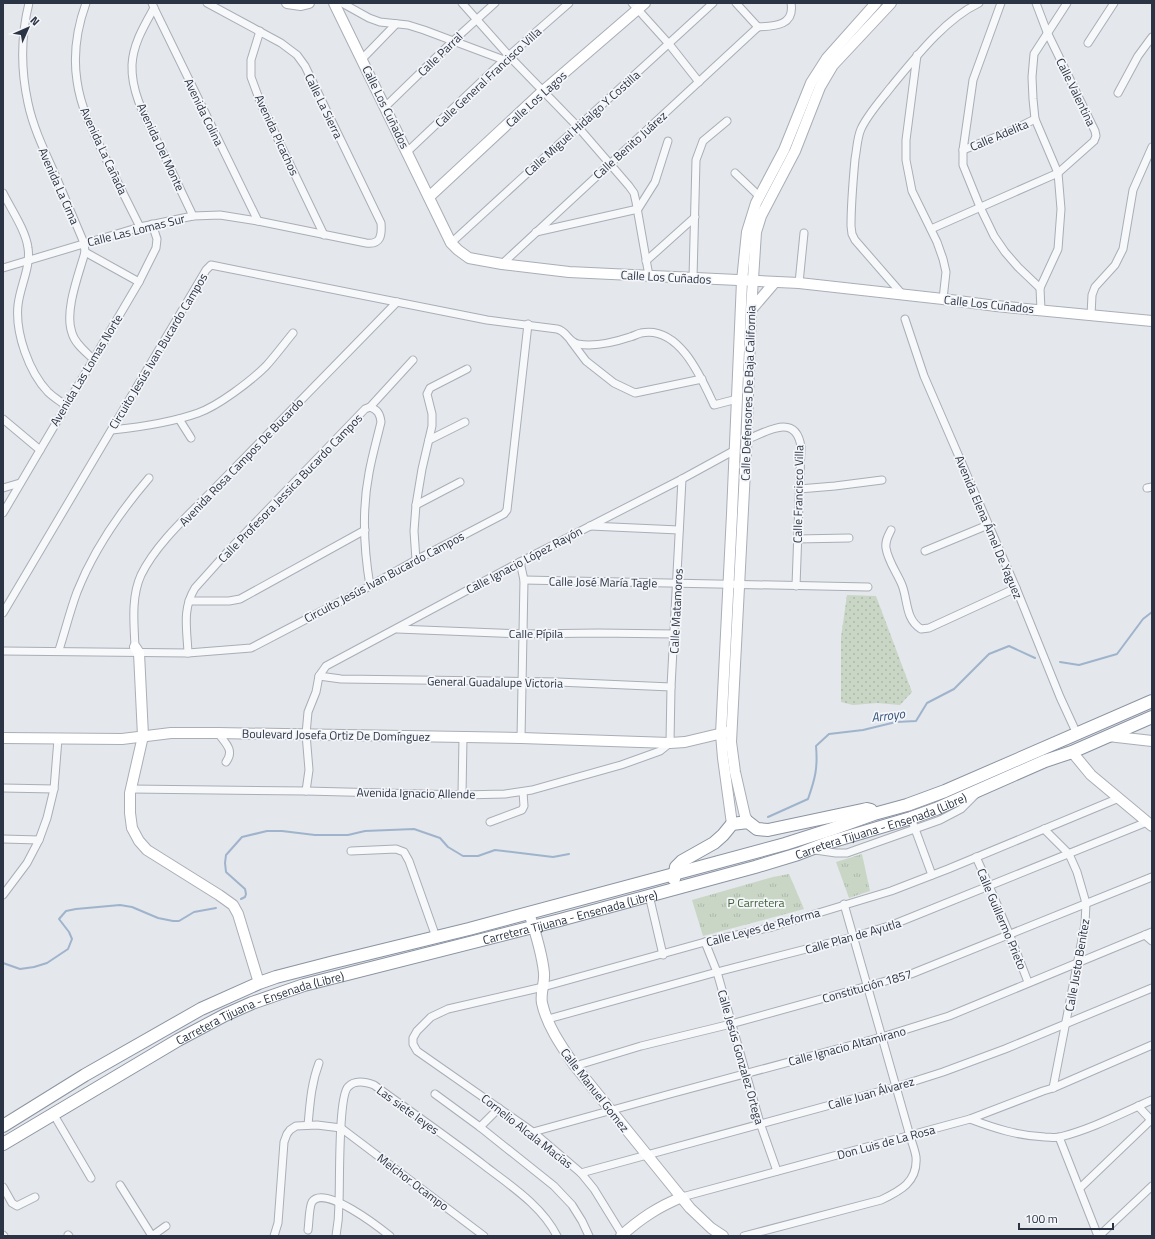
<svg xmlns="http://www.w3.org/2000/svg" width="1155" height="1239" font-family="'Titillium Web',sans-serif">
<style>
.grass{fill:url(#grass-dots)}
.park{fill:url(#park-tufts)}
.lines{fill:none;stroke-linecap:round;stroke-linejoin:round}
.stream{stroke:#9fb4cc;stroke-width:2}
.street-casing{stroke:#a9aeb7;stroke-width:9}
.secondary-casing{stroke:#a9aeb7;stroke-width:12}
.highway-casing{stroke:#8b94a3;stroke-width:14}
.street{stroke:#f7f8fa;stroke-width:7}
.secondary{stroke:#fff;stroke-width:10}
.highway{stroke:#fff;stroke-width:12}
.labels{text-anchor:middle;dominant-baseline:central;stroke-width:3.5;stroke-linejoin:round;paint-order:stroke}
.street-label{font-size:12px;fill:#2b3445;stroke:#f4f6f9}
.park-label{font-size:12px;fill:#3f6138;stroke:#f4f6f9}
.water-label{font-size:13px;font-style:italic;fill:#34527a;stroke:#f4f6f9}
</style>
<defs>
<pattern id="grass-dots" width="8" height="8" patternUnits="userSpaceOnUse"><rect width="8" height="8" fill="#c9d6c5"/><path d="M2 2h.1M6 6h.1" fill="none" stroke="#adb8ab" stroke-width="1.8" stroke-linecap="round"/></pattern>
<pattern id="park-tufts" width="24" height="20" patternUnits="userSpaceOnUse"><rect width="24" height="20" fill="#c9d6c5"/><path d="M3 7l-1-3M5 7V3M7 7l1-3M15 17l-1-3M17 17v-4M19 17l1-3" fill="none" stroke="#adb8ab"/></pattern>
</defs>
<rect width="100%" height="100%" fill="#e4e7ec"/>
<polygon class="grass" points="847,595 876,596 912,692 900,705 877,703 853,705 841,702 841,637"/>
<g class="park">
<polygon points="862,854 870,891 849,898 836,862"/>
<polygon points="789,874 804,909 703,936 692,900 773,877"/>
</g>
<g class="lines">
<g class="stream">
<polyline points="1060,662 1079,665 1117,654 1143,619 1152,612"/>
<path d="M768 817 808 799C815 779 818 768 816 746L829 734 863 730 896 722 916 721 927 703 954 689 989 654 1009 646 1035 658"/>
<polyline points="241,899 245,897 246,894 245,889 226,872 225,863 226,855 242,837 267,831 282,831 315,835 348,835 365,831 414,829 440,838 448,847 463,856 478,856 495,850 553,857 569,854"/>
<polyline points="3,963 20,969 34,967 47,963 68,949 72,939 69,932 59,919 66,911 76,909 120,905 132,907 158,918 173,921 179,921 194,912 216,908"/>
</g>
<defs>
<g id="street">
<path d="M29 3C21 35 21 71 28 103 33 127 44 150 54 172 64 196 74 219 84 243L85 252C79 274 64 311 72 333 75 344 86 352 93 359"/>
<path d="M86 3C77 28 73 55 77 81 81 110 95 136 107 161 118 183 129 205 140 227"/>
<polyline points="152,3 154,8 258,221"/>
<polyline points="342,3 369,18 380,22 408,25 424,30 504,60"/>
<polyline points="462,3 509,56 578,127 629,186 634,193 636,202 649,276"/>
<polyline points="632,3 669,44 699,82"/>
<polyline points="736,3 758,27"/>
<polyline points="1001,3 973,80 963,150 963,165 980,207 994,236 1005,252 1018,267 1040,288"/>
<path d="M154 8C144 26 133 44 132 65 131 97 150 125 163 153 173 174 183 195 193 216"/>
<path d="M758 27C774 26 795 26 791 3"/>
<polyline points="260,31 251,60 251,77 261,104 324,235"/>
<polyline points="1088,43 1114,3"/>
<polyline points="917,55 906,140 906,160 912,191 937,242 943,259 946,272 943,299"/>
<polyline points="362,59 396,24"/>
<polyline points="1118,93 1138,56 1152,37"/>
<polyline points="385,107 453,41 495,3"/>
<polyline points="963,150 1011,131 1035,119"/>
<polyline points="407,152 504,60 569,3"/>
<polyline points="735,173 759,196"/>
<path d="M3 193C11 209 26 231 28 248 31 267 20 286 18 305 15 333 29 372 48 392 53 397 60 401 65 405"/>
<polyline points="931,229 1058,173 1094,141 1096,136 1095,131 1047,32 1036,3"/>
<polyline points="536,232 638,209 655,182 668,141"/>
<polyline points="451,243 713,3"/>
<polyline points="85,252 139,282"/>
<polyline points="646,261 695,217"/>
<polyline points="502,264 758,27"/>
<path d="M3 268 140 227 193 216 220 215 258 221 366 243C381 245 382 235 381 223L305 66 297 55 281 43 207 3"/>
<polyline points="693,278 696,160 703,141 727,121"/>
<polyline points="799,283 804,233"/>
<path d="M902 294 855 240 852 234 851 226C851 204 853 181 855 159 857 149 857 138 861 129 868 114 881 100 891 87 915 58 945 19 979 3"/>
<polyline points="1041,310 1040,288 1058,249 1061,209 1058,173 1035,119 1033,99 1032,77 1034,54 1067,3"/>
<polyline points="1091,315 1092,295 1095,287 1115,265 1123,249 1133,190 1152,147"/>
<polyline points="905,319 924,376 1016,588 1060,697 1077,734"/>
<polyline points="571,341 586,361 614,383 635,393 702,379"/>
<polyline points="370,407 413,360"/>
<polyline points="3,419 40,450"/>
<polyline points="179,419 191,438"/>
<path d="M112 430C141 427 170 423 198 413 218 406 251 381 266 366 275 356 284 344 293 333"/>
<polyline points="429,440 465,422"/>
<path d="M746 440C766 432 796 412 801 447L796 586"/>
<polyline points="3,488 20,483"/>
<polyline points="1147,488 1152,487"/>
<polyline points="799,489 835,486 882,480"/>
<polyline points="416,505 460,482"/>
<polyline points="3,513 139,282 156,248 157,239 152,224"/>
<polyline points="590,526 679,530"/>
<path d="M891 530C888 536 885 541 886 548 888 561 897 573 902 585 908 600 905 619 921 629L929 628 1016 588"/>
<polyline points="797,539 849,538"/>
<polyline points="925,551 988,525"/>
<polyline points="416,560 414,531 416,505 422,469 432,426 432,414 427,394 430,388 467,369"/>
<polyline points="520,562 524,580 521,738"/>
<polyline points="524,580 868,587"/>
<polyline points="189,601 229,601 240,599 365,530"/>
<path d="M3 613 206 270 211 265 487 320 557 329C567 331 568 342 578 344 595 347 615 342 630 337 634 336 637 334 641 333 679 325 701 377 714 405L737 399"/>
<polyline points="397,629 524,634 598,633 675,634"/>
<path d="M135 647C134 623 131 597 141 575 157 542 192 512 217 486 277 424 337 363 397 302"/>
<path d="M59 650C65 631 70 611 77 592 94 549 119 513 149 478"/>
<polyline points="3,651 188,653 251,648 370,586 416,560 504,514 507,510 528,324"/>
<path d="M188 653C187 629 182 609 195 588L230 549 365 409 370 407C378 410 380 414 381 422 377 439 372 456 369 473 362 509 364 550 370 586"/>
<polyline points="319,676 341,679 558,682 671,687"/>
<path d="M218 733C225 743 235 750 226 762"/>
<polyline points="3,788 54,789"/>
<polyline points="131,789 306,791 462,795 505,794 532,790 621,765 660,751 670,743 671,687 682,479"/>
<polyline points="306,791 309,770 306,734 308,712 316,692 319,676 326,666 520,562 682,479 735,450"/>
<polyline points="462,795 463,737"/>
<polyline points="911,818 932,875"/>
<polyline points="490,822 522,810 524,806 523,792"/>
<polyline points="1044,829 1069,854 1077,872 1086,903 1085,924 1053,1088"/>
<polyline points="3,839 39,840"/>
<polyline points="815,850 836,853 847,853 940,820 961,809 976,794"/>
<polyline points="351,851 396,849 404,852 409,861 436,937"/>
<path d="M976 857C995 898 1012 940 1028 982"/>
<polyline points="3,895 27,863 39,840 47,818 54,789 58,739"/>
<polyline points="649,895 663,955"/>
<polyline points="1145,935 1152,941"/>
<polyline points="705,942 717,972 760,1123 777,1171"/>
<polyline points="548,1019 717,972 853,937 892,925 1147,822"/>
<polyline points="575,1066 641,1046 731,1024 911,974 1152,877"/>
<polyline points="435,1094 480,1127 554,1186 572,1205 582,1221 589,1236"/>
<polyline points="1138,1106 1152,1121"/>
<polyline points="54,1115 91,1178"/>
<path d="M970 1119C994 1128 1018 1136 1045 1137 1050 1137 1055 1138 1060 1137 1092 1129 1122 1113 1152 1100"/>
<path d="M308 1125C310 1104 311 1084 319 1063"/>
<polyline points="480,1127 499,1108"/>
<polyline points="533,1132 670,1094 882,1037 949,1016 1152,932"/>
<polyline points="1059,1137 1098,1236"/>
<polyline points="581,1173 896,1087 943,1072 1005,1049 1152,988"/>
<polyline points="120,1185 152,1236"/>
<polyline points="3,1187 12,1203 17,1206 35,1197"/>
<polyline points="1080,1188 1151,1120"/>
<polyline points="682,1197 970,1119 1043,1091 1053,1088 1152,1045"/>
<path d="M308 1230C309 1224 309 1207 312 1202 324 1184 380 1228 390 1236"/>
<polyline points="3,1235 4,1236"/>
<polyline points="68,1235 69,1236"/>
<polyline points="152,1236 166,1226"/>
<polyline points="274,1236 278,1223 284,1142 287,1134 290,1130 296,1126 317,1125 341,1128 484,1236"/>
<path d="M336 1236C338 1225 339 1214 339 1202 340 1183 338 1097 348 1087 355 1079 366 1082 374 1085 411 1112 449 1138 485 1166 511 1186 542 1206 557 1236"/>
<polyline points="623,1236 594,1189 581,1173 533,1132 417,1051 413,1044 413,1038 417,1031 431,1017 448,1009 543,987 705,942 772,927 891,891 948,869 1119,798"/>
<path d="M744 1236 881 1200C900 1191 918 1182 916 1157 915 1150 912 1143 910 1136L844 904"/>
<polyline points="1099,1236 1152,1186"/>
</g>
<g id="secondary">
<polyline points="287,3 301,5 309,3"/>
<polyline points="334,3 451,243 458,250 469,258 502,264 569,272 799,283 943,299 996,306 1152,321"/>
<polyline points="429,197 543,91 645,3"/>
<polyline points="751,310 775,282"/>
<polyline points="135,647 139,653 143,736 130,793 130,813 132,828 139,841 147,850 219,895 233,905 238,914 259,983"/>
<polyline points="1108,736 1152,741"/>
<polyline points="3,738 122,739 171,733 218,733 521,738 670,743 685,742 727,732"/>
<polyline points="1072,752 1091,775 1152,826"/>
<polyline points="748,822 745,816 735,772 731,742 746,451 751,310 756,232 761,216 795,151 820,87 833,65 891,3"/>
<polyline points="732,824 723,758 721,734 732,514 742,281 747,232 756,203 784,150 811,83 827,58 876,3"/>
<path d="M529 913C535 931 542 953 544 973 545 983 540 993 542 1003 547 1026 562 1047 575 1066L690 1208 711 1228 723 1236"/>
<path d="M621 1236C641 1218 658 1207 682 1197"/>
</g>
<g id="highway">
<polyline points="674,879 676,867 682,861 714,843 723,835 732,824 748,822 757,829 768,830 862,810 867,809 871,810"/>
<polyline points="3,1126 85,1075 201,1009 259,983 276,977 334,962 469,929 674,874 785,844 832,829 874,814 907,805 945,791 1152,701"/>
<path id="s1" d="M3 1144 178 1040 225 1015 252 1003 304 985 560 920 755 867 798 854 827 843 911 818 936 809 1045 761 1072 752 1152 717"/>
</g>
</defs>
<use href="#street" class="street-casing"/>
<use href="#secondary" class="secondary-casing"/>
<use href="#highway" class="highway-casing"/>
<use href="#street" class="street"/>
<use href="#secondary" class="secondary"/>
<use href="#highway" class="highway"/>
</g>
<g class="labels">
<g class="street-label">
<text transform="translate(440 54) rotate(-44)">Calle Parral</text>
<text transform="translate(488 77) rotate(-43)">Calle General Francisco Villa</text>
<text transform="translate(1076 92) rotate(64)">Calle Valentina</text>
<text transform="translate(536 99) rotate(-42)">Calle Los Lagos</text>
<text transform="translate(324 106) rotate(64)">Calle La Sierra</text>
<text transform="translate(386 107) rotate(64)">Calle Los Cuñados</text>
<text transform="translate(204 112) rotate(64)">Avenida Colina</text>
<text transform="translate(582 123) rotate(-42)">Calle Miguel Hidalgo Y Costilla</text>
<text transform="translate(277 135) rotate(65)">Avenida Picachos</text>
<text transform="translate(999 135) rotate(-23)">Calle Adelita</text>
<text transform="translate(630 145) rotate(-42)">Calle Benito Juárez</text>
<text transform="translate(161 147) rotate(65)">Avenida Del Monte</text>
<text transform="translate(104 151) rotate(65)">Avenida La Cañada</text>
<text transform="translate(59 186) rotate(66)">Avenida La Cima</text>
<text transform="translate(136 230) rotate(-14)">Calle Las Lomas Sur</text>
<text transform="translate(666 277) rotate(3)">Calle Los Cuñados</text>
<text transform="translate(989 304) rotate(6)">Calle Los Cuñados</text>
<text transform="translate(158 351) rotate(-59)">Circuito Jesús Ivan Bucardo Campos</text>
<text transform="translate(86 370) rotate(-59)">Avenida Las Lomas Norte</text>
<text transform="translate(748 393) rotate(-88)">Calle Defensores De Baja California</text>
<text transform="translate(241 462) rotate(-46)">Avenida Rosa Campos De Bucardo</text>
<text transform="translate(290 488) rotate(-46)">Calle Profesora Jessica Bucardo Campos</text>
<text transform="translate(798 494) rotate(-89)">Calle Francisco Villa</text>
<text transform="translate(989 527) rotate(67)">Avenida Elena Ámel De Yaguez</text>
<text transform="translate(524 560) rotate(-28)">Calle Ignacio López Rayón</text>
<text transform="translate(384 577) rotate(-28)">Circuito Jesús Ivan Bucardo Campos</text>
<text transform="translate(603 582) rotate(1)">Calle José María Tagle</text>
<text transform="translate(676 611) rotate(-87)">Calle Matamoros</text>
<text x="536" y="633">Calle Pípila</text>
<text transform="translate(495 682) rotate(1)">General Guadalupe Victoria</text>
<text transform="translate(336 735) rotate(1)">Boulevard Josefa Ortiz De Domínguez</text>
<text transform="translate(416 793) rotate(1)">Avenida Ignacio Allende</text>
<text stroke="none"><textPath href="#s1" startOffset="940">Carretera Tijuana - Ensenada (Libre)</textPath></text>
<text stroke="none"><textPath href="#s1" startOffset="616">Carretera Tijuana - Ensenada (Libre)</textPath></text>
<text transform="translate(1002 919) rotate(67)">Calle Guillermo Prieto</text>
<text transform="translate(763 927) rotate(-15)">Calle Leyes de Reforma</text>
<text transform="translate(853 936) rotate(-16)">Calle Plan de Ayutla</text>
<text transform="translate(1077 965) rotate(-80)">Calle Justo Benítez</text>
<text transform="translate(867 986) rotate(-16)">Constitución 1857</text>
<text stroke="none"><textPath href="#s1" startOffset="292">Carretera Tijuana - Ensenada (Libre)</textPath></text>
<text transform="translate(847 1046) rotate(-15)">Calle Ignacio Altamirano</text>
<text transform="translate(741 1057) rotate(74)">Calle Jesús Gonzalez Ortega</text>
<text transform="translate(595 1090) rotate(52)">Calle Manuel Gomez</text>
<text transform="translate(871 1093) rotate(-16)">Calle Juan Álvarez</text>
<text transform="translate(408 1110) rotate(36)">Las siete leyes</text>
<text transform="translate(527 1131) rotate(38)">Cornelio Alcala Macías</text>
<text transform="translate(886 1142) rotate(-15)">Don Luis de La Rosa</text>
<text transform="translate(413 1182) rotate(37)">Melchor Ocampo</text>
</g>
<g class="park-label">
<text x="756" y="902">P Carretera</text>
</g>
<g class="water-label">
<text transform="translate(888 715) rotate(-7)">Arroyo</text>
</g>
</g>
<rect width="1155" height="1239" fill="none" stroke="#2b3445" stroke-width="8"/>
<g transform="translate(28 28) rotate(45)" stroke="#f4f6f9" stroke-width="3" paint-order="stroke">
<path d="M0-3L7 15L0 10L-7 15Z" fill="#2b3445"/>
<text y="-6" font-size="11" font-weight="bold" text-anchor="middle" fill="#2b3445">N</text>
</g>
<path d="M1019 1223v6h94v-6" fill="none" stroke="#2b3445" stroke-width="2"/>
<text x="1025" y="1223" font-size="12" fill="#2b3445" stroke="#f4f6f9" stroke-width="3" paint-order="stroke">100 m</text>
</svg>
